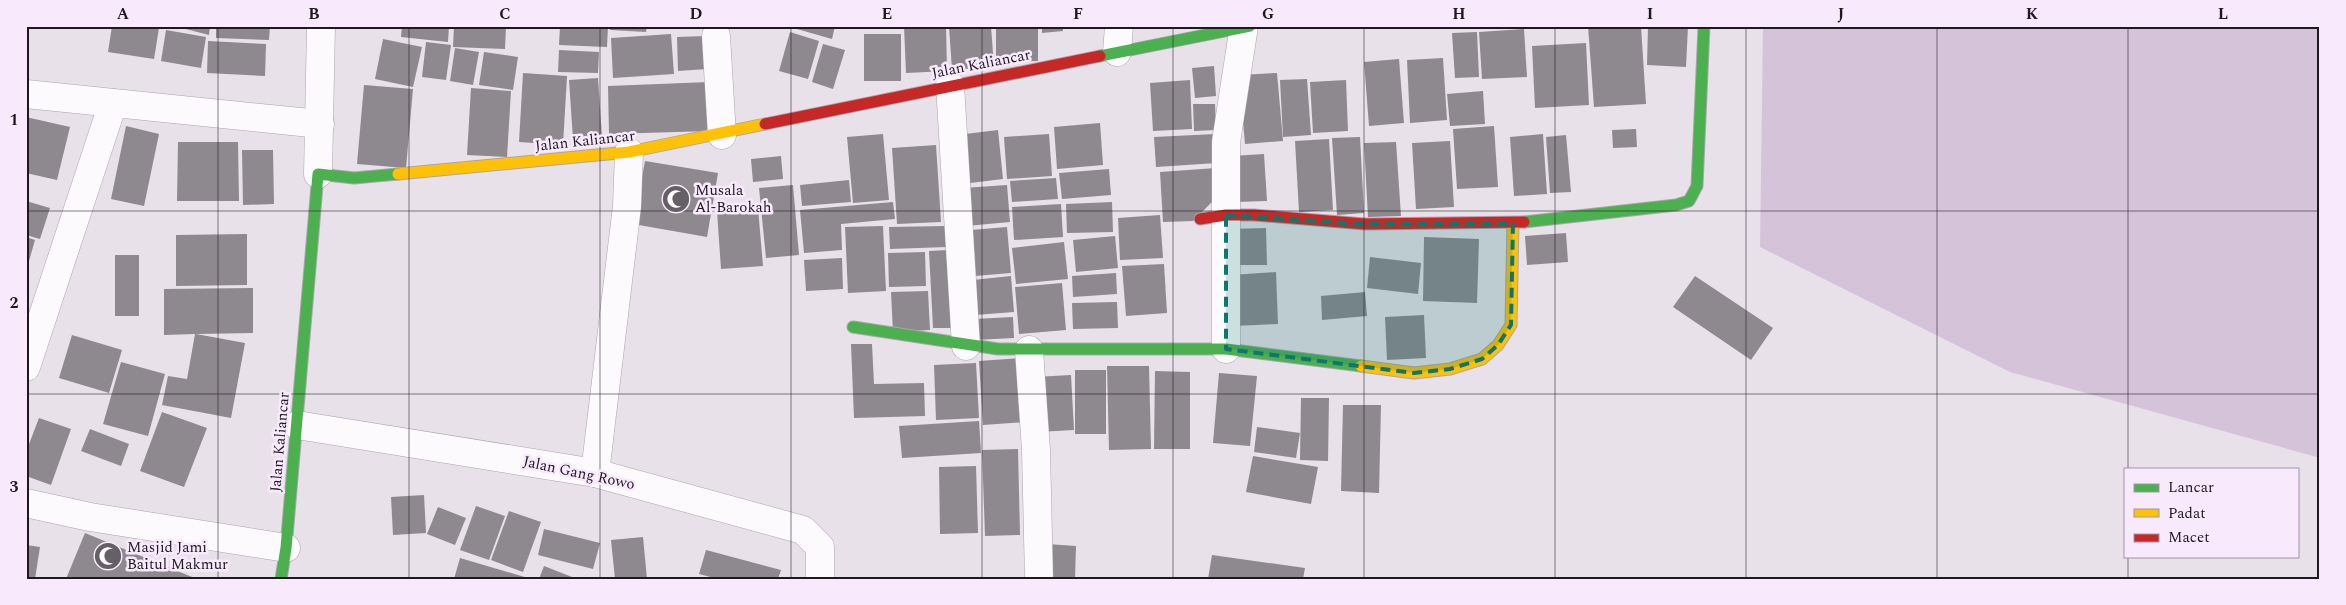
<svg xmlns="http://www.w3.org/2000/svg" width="2346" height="605" font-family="Spectral,serif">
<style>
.green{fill:#d5c3d9}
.building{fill:#8e888f}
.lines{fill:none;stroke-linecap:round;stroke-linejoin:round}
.street-casing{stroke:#aaa5ac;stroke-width:29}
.fast-casing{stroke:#aaa5ac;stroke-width:13}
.slow-casing{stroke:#aaa5ac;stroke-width:13}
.jam-casing{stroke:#aaa5ac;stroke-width:13}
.street{stroke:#fcfafc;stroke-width:28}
.fast{stroke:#4caf50;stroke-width:11}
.slow{stroke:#ffc107;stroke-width:11}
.jam{stroke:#c62828;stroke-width:11}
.marked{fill:#0f766e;fill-opacity:0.2;stroke:#0f766e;stroke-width:4;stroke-dasharray:10 6;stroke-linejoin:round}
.grid{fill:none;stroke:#1e191f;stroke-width:1;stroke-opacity:0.55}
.labels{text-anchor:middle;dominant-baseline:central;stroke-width:5;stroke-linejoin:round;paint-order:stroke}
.street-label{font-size:15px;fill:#1e191f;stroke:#f8eafc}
.poi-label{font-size:15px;fill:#1e191f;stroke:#f8eafc;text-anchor:start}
.neatline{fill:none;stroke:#1e191f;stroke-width:2}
.grid-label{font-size:16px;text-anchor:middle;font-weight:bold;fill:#1e191f}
</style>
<rect width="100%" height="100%" fill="#e8e1ea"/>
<polygon class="green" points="1763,26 2320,26 2320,458 2010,372 1760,247"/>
<g class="building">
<polygon points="112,26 159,28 154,59 108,52"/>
<polygon points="174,26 210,26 209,35"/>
<polygon points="216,26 270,26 269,40 216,38"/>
<polygon points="402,26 449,26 448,42 401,37"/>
<polygon points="454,26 506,26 505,49 453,47"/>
<polygon points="560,26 608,26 607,47 559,45"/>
<polygon points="610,26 647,26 646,32 610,30"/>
<polygon points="798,26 835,26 832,39 797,29"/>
<polygon points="904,26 946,26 947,71 906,73"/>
<polygon points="949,26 991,26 994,67 952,70"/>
<polygon points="996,26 1038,26 1038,61 996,62"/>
<polygon points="1042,26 1063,26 1063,31 1042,33"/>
<polygon points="1588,26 1641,26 1646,104 1594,107"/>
<polygon points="1648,26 1688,26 1686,67 1647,65"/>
<polygon points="1524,29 1527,77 1482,79 1479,32"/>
<polygon points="166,30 206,37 201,68 161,61"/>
<polygon points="790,32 819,41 808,79 779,71"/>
<polygon points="1477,32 1479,77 1455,78 1452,33"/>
<polygon points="671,34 674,74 613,78 611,38"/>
<rect x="864" y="34" width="37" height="47"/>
<polygon points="706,36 707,69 678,71 677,37"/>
<polygon points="383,39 422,47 413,87 375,79"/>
<polygon points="208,41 266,44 265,76 207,73"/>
<polygon points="426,42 451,45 446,80 422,77"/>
<polygon points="1586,43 1589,105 1535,108 1532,46"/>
<polygon points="823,44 845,50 833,89 812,82"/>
<polygon points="455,48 479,52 473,85 450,81"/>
<polygon points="559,50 599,52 598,73 558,72"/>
<polygon points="484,52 518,57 513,90 479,85"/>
<polygon points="1443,58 1447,120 1410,123 1407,60"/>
<polygon points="1399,59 1404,123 1369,126 1364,62"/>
<polygon points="1214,66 1216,96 1195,98 1192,68"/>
<polygon points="523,73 567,76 563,145 519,142"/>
<polygon points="1277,73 1283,141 1245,144 1239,75"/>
<polygon points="598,78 602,137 573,139 569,80"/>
<polygon points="1307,79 1311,135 1283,137 1280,80"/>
<polygon points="1190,80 1192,129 1153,131 1150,83"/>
<polygon points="1346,80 1348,131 1313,133 1310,82"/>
<polygon points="709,82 710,131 609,134 608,86"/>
<polygon points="364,85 413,89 406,168 357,164"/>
<polygon points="471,88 511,91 507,157 467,155"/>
<polygon points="1483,91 1485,124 1450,126 1447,94"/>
<polygon points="1193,104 1215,104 1216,130 1194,131"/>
<polygon points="26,117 70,127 57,180 26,173"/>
<polygon points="1100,123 1103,165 1057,169 1054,127"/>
<polygon points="126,126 159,134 144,206 111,199"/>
<polygon points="1494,126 1498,187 1457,189 1453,129"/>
<polygon points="1636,129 1637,147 1613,148 1612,130"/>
<polygon points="998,130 1003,179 962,184 957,135"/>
<polygon points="883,134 889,200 853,203 847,137"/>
<polygon points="1049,134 1052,176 1007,179 1004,137"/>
<polygon points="1215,134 1217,163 1156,167 1154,137"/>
<polygon points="1543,134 1547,194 1514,196 1510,137"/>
<polygon points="1566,135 1571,192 1550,193 1546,137"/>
<polygon points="1360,137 1364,213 1337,215 1332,138"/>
<polygon points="1329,139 1333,210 1299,212 1295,141"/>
<polygon points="1450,141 1454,207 1416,209 1412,143"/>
<polygon points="178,142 238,142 239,201 177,201"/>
<polygon points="1396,142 1401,216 1368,217 1364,143"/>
<polygon points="936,145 941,222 897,224 892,148"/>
<polygon points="242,150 273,150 274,204 243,205"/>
<polygon points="1264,154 1267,201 1235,202 1232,156"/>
<polygon points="781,156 783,179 753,182 751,159"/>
<polygon points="645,161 718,173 707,237 633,224"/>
<polygon points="1216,168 1215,199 1193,221 1163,222 1160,172"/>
<polygon points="1109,169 1111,195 1062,199 1059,173"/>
<polygon points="1056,178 1058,199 1012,202 1010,181"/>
<polygon points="849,180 851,202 802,206 800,185"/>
<polygon points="793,185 799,255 766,258 759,188"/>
<polygon points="1007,185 1010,222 966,226 963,188"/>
<polygon points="26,201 50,208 40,239 26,235"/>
<polygon points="893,202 895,219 841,224 842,250 804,253 800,210"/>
<polygon points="1112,202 1113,232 1067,233 1066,204"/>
<polygon points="1061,204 1063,237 1014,240 1012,207"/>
<polygon points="758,208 763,266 721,269 717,211"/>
<polygon points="1160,215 1163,258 1120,260 1118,218"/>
<polygon points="883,226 886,291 848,293 845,227"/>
<polygon points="946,226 947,247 890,249 889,227"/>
<polygon points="1007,227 1011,273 975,276 971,230"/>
<polygon points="1266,228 1267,265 1232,265 1231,229"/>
<polygon points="1566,233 1568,262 1527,265 1525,236"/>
<polygon points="247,234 247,285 176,286 176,235"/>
<polygon points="1115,236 1118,268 1076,272 1073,240"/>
<polygon points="26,237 35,240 27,268 26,268"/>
<polygon points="1424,237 1479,239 1477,303 1423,301"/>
<polygon points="1064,242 1068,279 1016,284 1012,248"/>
<polygon points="948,250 952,328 933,328 929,251"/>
<polygon points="925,252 926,286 889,287 888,253"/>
<rect x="115" y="255" width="24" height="61"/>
<polygon points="1370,257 1421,263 1418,294 1367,288"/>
<polygon points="842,258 843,289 806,291 804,260"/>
<polygon points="1164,264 1167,313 1126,316 1122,266"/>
<polygon points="1276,272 1278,324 1233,326 1231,275"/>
<polygon points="1116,273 1117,294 1073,297 1072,276"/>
<polygon points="1011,276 1014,312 975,315 973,280"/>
<polygon points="1695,276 1773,328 1751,360 1673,307"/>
<polygon points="1062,283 1066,330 1019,334 1015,287"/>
<polygon points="253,288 253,333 196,334 245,343 231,418 162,405 168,376 187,379 195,334 164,335 164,289"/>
<polygon points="928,291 930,330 893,332 891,292"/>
<polygon points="1365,292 1367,316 1322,320 1321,296"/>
<polygon points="1117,302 1118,328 1073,329 1072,303"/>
<polygon points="1424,315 1426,358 1387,360 1385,317"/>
<polygon points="1013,317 1014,338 975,340 974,319"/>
<polygon points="72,335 122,350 109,393 59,378"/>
<polygon points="851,344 872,344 874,384 924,383 925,416 854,418"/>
<polygon points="1023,358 1027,422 983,425 979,361"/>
<polygon points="121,362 165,374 148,436 103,424"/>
<polygon points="976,363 979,418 936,420 934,365"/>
<polygon points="1107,366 1149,366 1151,449 1109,450"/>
<rect x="1075" y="370" width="31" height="64"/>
<polygon points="1155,371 1190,372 1190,449 1154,449"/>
<polygon points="1219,373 1257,376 1250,446 1213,443"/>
<polygon points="1071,375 1074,430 1038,432 1035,377"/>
<polygon points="1301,398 1329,398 1328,461 1300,460"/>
<polygon points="1343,405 1381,405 1379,493 1341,491"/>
<polygon points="162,412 207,428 184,487 140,471"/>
<polygon points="39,418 71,429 51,485 26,476 26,452"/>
<polygon points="979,421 981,453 902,458 899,426"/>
<polygon points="1257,427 1300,433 1296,458 1254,452"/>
<polygon points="90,429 129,444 121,466 81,451"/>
<polygon points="1018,449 1020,535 985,536 982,450"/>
<polygon points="1253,456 1318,467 1311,504 1246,492"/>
<polygon points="976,466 978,533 940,534 939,467"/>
<polygon points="424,495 426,533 393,535 391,497"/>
<polygon points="476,506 505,516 489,560 460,550"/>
<polygon points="438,507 466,518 455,545 427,534"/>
<polygon points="509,511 541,522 523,572 491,560"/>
<polygon points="544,529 600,543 593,569 538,555"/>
<polygon points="85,533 197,579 66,579"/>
<polygon points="643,537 647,579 615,579 611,540"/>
<polygon points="1047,544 1076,546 1075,579 1045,579"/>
<polygon points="26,545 40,547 35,579 26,579"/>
<polygon points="706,550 781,570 778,579 718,579 699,574"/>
<polygon points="1212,555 1305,568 1303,579 1208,579"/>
<polygon points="460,558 528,578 528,579 454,579"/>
<polygon points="544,566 577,579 539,579"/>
</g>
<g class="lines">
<defs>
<g id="street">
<polyline points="716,36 722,135"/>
<polyline points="1117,52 1119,26"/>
<polyline points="950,85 966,346"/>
<polyline points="26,94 320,124"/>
<polyline points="318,174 321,26"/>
<polyline points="1226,349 1226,142 1244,26"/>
<polyline points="1029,350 1036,450 1039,579"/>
<polyline points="26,367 113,103"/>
<polyline points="297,425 595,473 803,530 820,547 820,579"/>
<polyline points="595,473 627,206 629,152"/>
<polyline points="26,503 90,517 286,548"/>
</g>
<g id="fast">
<polyline points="1100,56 1250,26"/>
<polyline points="1524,222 1676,205 1689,201 1697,186 1704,26"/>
<polyline points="853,327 998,349 1226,349 1361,366"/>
<polyline points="281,579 286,548 318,174 354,178 398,174"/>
</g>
<g id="slow">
<polyline points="398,174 629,152 765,124"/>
<polyline points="1361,366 1414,373 1450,369 1482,359 1498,345 1511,325 1513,223"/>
</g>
<g id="jam">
<polyline points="765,124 1100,56"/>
<polyline points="1200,219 1226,215 1254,215 1365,224 1524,222"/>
</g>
</defs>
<use href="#street" class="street-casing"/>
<use href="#fast" class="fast-casing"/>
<use href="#slow" class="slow-casing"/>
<use href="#jam" class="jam-casing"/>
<use href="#street" class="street"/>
<use href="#fast" class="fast"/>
<use href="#slow" class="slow"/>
<use href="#jam" class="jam"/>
</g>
<path class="marked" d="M1226 215 1365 224 1513 223 1511 325 1498 345 1482 359 1450 369 1414 373 1226 349Z"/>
<path class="grid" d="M218 26V579M409 26V579M600 26V579M791 26V579M982 26V579M1173 26V579M1364 26V579M1555 26V579M1746 26V579M1937 26V579M2128 26V469M26 211H2320M26 394H2320M2128 556V579"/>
<defs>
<symbol id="mosque-disc" viewBox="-11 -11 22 22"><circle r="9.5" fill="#655f66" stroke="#f8eafc"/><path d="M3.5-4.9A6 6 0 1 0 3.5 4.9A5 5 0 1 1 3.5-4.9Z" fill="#fff"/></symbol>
</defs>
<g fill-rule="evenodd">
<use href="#mosque-disc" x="660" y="183" width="32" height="32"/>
<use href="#mosque-disc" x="92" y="540" width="32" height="32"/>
</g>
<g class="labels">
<g class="street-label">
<text transform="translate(981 64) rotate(-11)">Jalan Kaliancar</text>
<text transform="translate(585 141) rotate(-6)">Jalan Kaliancar</text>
<text transform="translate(280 442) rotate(-85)">Jalan Kaliancar</text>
<text transform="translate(579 473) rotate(12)">Jalan Gang Rowo</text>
</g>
<g class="poi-label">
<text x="695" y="190">Musala<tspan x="695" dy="17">Al-Barokah</tspan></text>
<text x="127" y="547">Masjid Jami<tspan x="127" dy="17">Baitul Makmur</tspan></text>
</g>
</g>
<rect width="2346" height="605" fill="none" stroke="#f8eafc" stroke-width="55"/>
<rect x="2124" y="468" width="175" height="90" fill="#f8eafc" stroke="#a196a4"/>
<rect x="2134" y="484" width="25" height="8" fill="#4caf50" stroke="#a196a4"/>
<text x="2168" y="492" font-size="15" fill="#1e191f">Lancar</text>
<rect x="2134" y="509" width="25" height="8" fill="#ffc107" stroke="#a196a4"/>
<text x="2168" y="518" font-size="15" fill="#1e191f">Padat</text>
<rect x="2134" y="534" width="25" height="8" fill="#c62828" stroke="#a196a4"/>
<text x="2168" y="542" font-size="15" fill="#1e191f">Macet</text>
<rect x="28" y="28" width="2290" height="550" class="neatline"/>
<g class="grid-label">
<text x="123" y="19">A</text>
<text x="314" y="19">B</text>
<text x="505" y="19">C</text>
<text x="696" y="19">D</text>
<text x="887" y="19">E</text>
<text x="1078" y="19">F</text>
<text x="1268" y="19">G</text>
<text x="1459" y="19">H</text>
<text x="1650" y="19">I</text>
<text x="1841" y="19">J</text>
<text x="2032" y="19">K</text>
<text x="2223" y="19">L</text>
<text x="14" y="125">1</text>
<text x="14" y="308">2</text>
<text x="14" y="492">3</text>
</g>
</svg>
